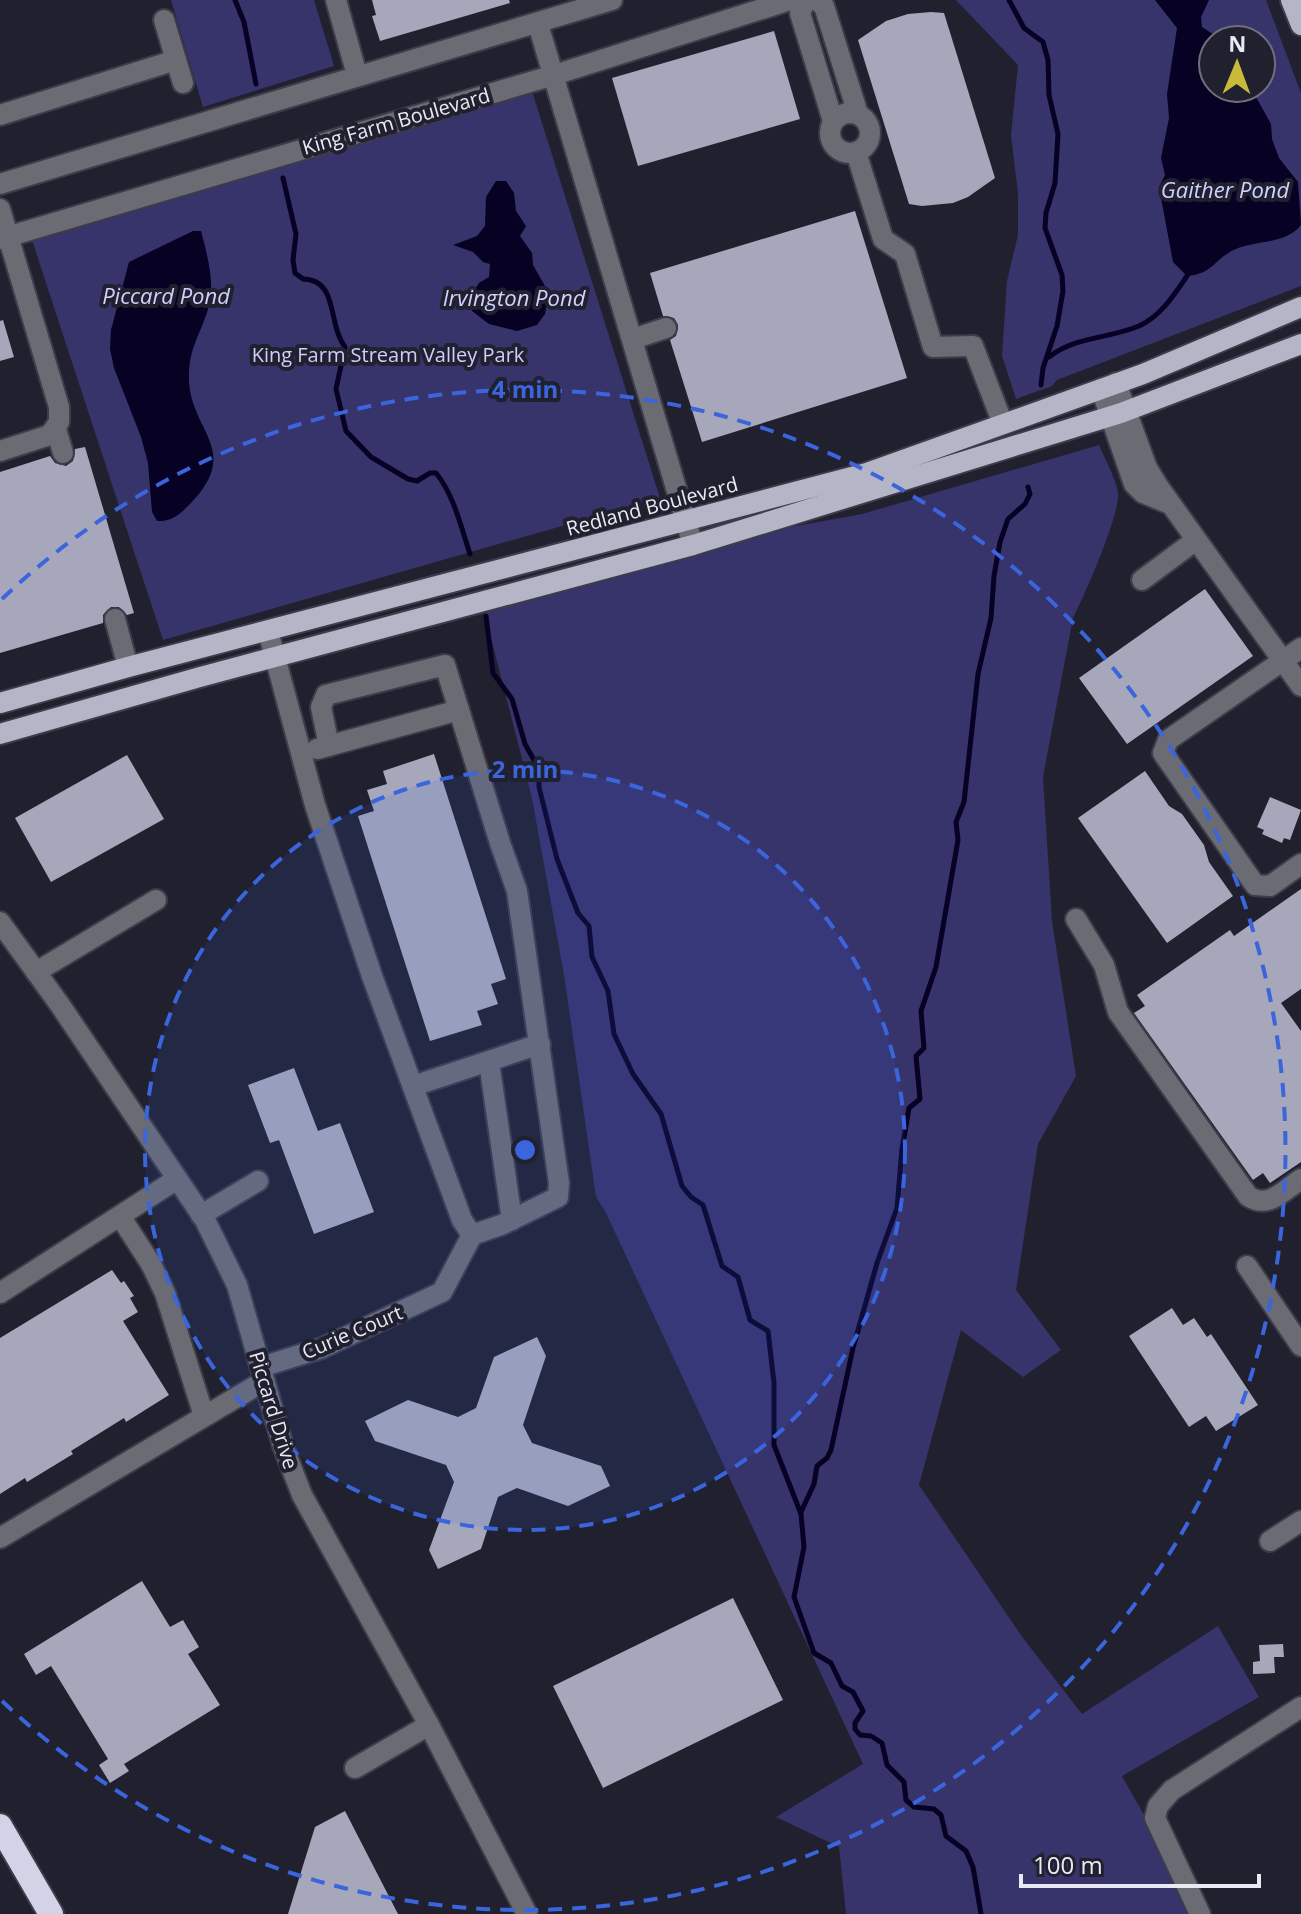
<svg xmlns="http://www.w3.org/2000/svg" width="1301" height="1914" font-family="'Open Sans',sans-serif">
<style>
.green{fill:#37336b;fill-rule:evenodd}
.water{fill:#070124}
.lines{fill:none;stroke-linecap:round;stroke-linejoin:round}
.stream{stroke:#070124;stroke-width:5}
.building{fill:#a6a7ba}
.minor-casing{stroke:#3c3c4a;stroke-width:24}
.major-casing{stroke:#3c3c4a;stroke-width:24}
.highway-casing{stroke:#3c3c4a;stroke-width:28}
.minor{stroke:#6a6b73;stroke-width:20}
.major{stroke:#b4b5c6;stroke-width:20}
.highway{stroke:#d2d3e7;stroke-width:24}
.ring{fill:none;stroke:#3b65dc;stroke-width:4;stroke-dasharray:14 10}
.labels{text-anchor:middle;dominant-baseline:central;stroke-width:8;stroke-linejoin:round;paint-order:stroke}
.street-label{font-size:20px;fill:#e8e9f3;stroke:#20202f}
.park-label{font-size:20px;fill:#cdcefc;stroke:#20202f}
.water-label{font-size:22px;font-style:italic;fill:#d0d1ff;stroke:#20202f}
.centre{fill:#3b65dc;stroke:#20202f;stroke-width:4}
.ring-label{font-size:24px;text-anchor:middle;font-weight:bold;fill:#3b65dc;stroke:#20202f;stroke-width:8;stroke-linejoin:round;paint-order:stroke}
</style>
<rect width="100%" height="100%" fill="#20202f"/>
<g class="green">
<polygon points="171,0 314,0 334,66 203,107"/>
<path d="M956 0H1266L1301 93V286L1057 380 1052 386 1016 399 1002 356 1007 281 1018 235V194L1011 135 1018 65ZM1213 40H1261V88H1213Z"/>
<polygon points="532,91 660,498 163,640 31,237"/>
<path d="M1099 445C1105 459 1115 477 1118 492 1121 513 1084 597 1073 618L1043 777 1052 921 1076 1076 1038 1144 1016 1290 1061 1350 1023 1377 961 1330 919 1485 1023 1638 1082 1714 1218 1626 1259 1697 1122 1776 1200 1914H846L839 1847 776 1817 863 1764 606 1213 596 1197 564 975 532 798 481 599 693 545 862 514Z"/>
</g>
<g class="water">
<path d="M1155 0H1209L1201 17 1202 27 1222 40H1213V88H1251L1271 124 1272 139 1279 158 1298 182 1301 225C1286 244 1258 240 1236 249 1214 258 1214 274 1187 276L1173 262 1159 187 1165 175 1161 158 1169 118 1167 94 1177 28Z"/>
<polygon points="496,181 506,181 514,193 516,211 526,226 520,236 532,253 533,265 549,293 545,314 537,325 517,331 489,324 472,311 470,297 479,283 489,277 490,264 483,262 473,252 453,245 477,236 485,226 486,197"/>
<path d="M193 231H201C207 254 216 285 208 309 201 333 190 346 189 373 186 431 246 448 188 506 179 515 171 522 157 521L152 512 148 463 141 437 114 368 110 349 111 330 129 262Z"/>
</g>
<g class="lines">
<g class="stream">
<polyline points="235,0 244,22 256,84"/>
<polyline points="1009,0 1024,28 1043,42 1048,60 1049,95 1058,134 1055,183 1046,213 1045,228 1062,275 1063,291 1057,326 1043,368 1041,385"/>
<path d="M283 178 296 234 293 260 295 273 303 279C339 280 327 323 345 347L336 389 346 431 371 457 408 479 417 481 430 473H436C454 495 461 527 470 554"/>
<path d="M1049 357C1076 336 1108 339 1139 326 1161 316 1174 295 1187 276"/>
<polyline points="486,616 493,673 512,699 525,744 539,769 539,787 557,859 578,913 589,926 592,957 608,991 614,1034 633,1074 661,1114 682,1186 691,1197 703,1205 722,1266 738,1277 750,1320 768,1331 774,1383 774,1445 801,1514 804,1547 794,1597 814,1653 831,1663 842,1686 853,1692 863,1711 855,1723 855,1729 860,1735 871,1736 882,1743 887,1765 904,1782 906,1800 914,1807 934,1809 941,1815 946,1836 966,1851 973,1867 981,1914"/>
<polyline points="801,1512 814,1484 817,1466 827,1458 831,1450 853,1348 877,1263 897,1208 902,1149 909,1108 920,1099 916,1056 924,1048 921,1011 936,967 958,840 956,822 964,802 978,674 991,618 994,576 1000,542 1008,519 1025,504 1030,494 1028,487"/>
</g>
</g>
<g class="building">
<polygon points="372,0 509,0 510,3 380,41 372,16 376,15"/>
<polygon points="931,12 944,13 995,178 968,197 953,203 922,206 909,204 858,40 886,21 908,14"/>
<polygon points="774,31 800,119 638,166 612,78"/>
<polygon points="855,211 907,378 702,442 670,340 676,336 678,325 674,318 663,316 650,273"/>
<polygon points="3,320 14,357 0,361 0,321"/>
<polygon points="85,447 134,613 127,615 119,607 111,607 103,615 103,623 0,653 0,472 50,456 55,463 66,466 73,461 75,449"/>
<polygon points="1205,589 1253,656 1127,744 1079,678"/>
<polygon points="434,754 506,979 491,984 498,1004 477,1011 482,1025 430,1041 358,816 374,811 367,790 387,784 383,771"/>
<polygon points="127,755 164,819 51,882 15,818"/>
<polygon points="1145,771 1169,806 1182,814 1204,845 1209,862 1233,896 1167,943 1078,818"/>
<polygon points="1270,797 1301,810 1290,840 1284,838 1282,843 1262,834 1264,830 1257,827"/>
<polygon points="1301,889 1301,989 1281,1003 1301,1031 1301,1162 1270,1183 1263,1173 1253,1180 1134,1013 1145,1006 1137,995 1230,930 1234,936"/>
<polygon points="294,1068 318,1131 340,1123 374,1212 314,1234 279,1140 270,1143 248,1085"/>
<polygon points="112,1270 121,1283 124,1281 134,1296 130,1298 138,1312 123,1321 169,1395 126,1422 124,1418 71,1451 73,1454 27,1482 25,1478 0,1494 0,1338"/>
<polygon points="1172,1308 1183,1325 1194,1318 1207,1337 1211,1334 1258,1405 1216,1431 1206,1416 1189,1427 1129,1336"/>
<polygon points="537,1337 546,1356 523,1425 532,1443 601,1466 610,1486 568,1506 517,1488 498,1497 481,1549 438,1569 429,1550 454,1482 446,1465 375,1441 365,1421 408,1400 458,1417 476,1408 494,1357"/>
<polygon points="142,1581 170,1627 183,1620 199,1647 188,1654 220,1705 124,1764 129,1771 110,1783 99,1765 108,1759 51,1666 36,1675 24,1654"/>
<polygon points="733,1598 783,1700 603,1788 553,1686"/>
<polygon points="1283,1644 1284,1657 1274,1657 1275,1673 1253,1674 1253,1662 1260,1661 1259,1645"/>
<polygon points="345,1811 398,1914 288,1914 315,1827"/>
</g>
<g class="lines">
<defs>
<g id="minor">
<polyline points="336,0 357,75"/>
<polyline points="806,0 800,13 833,121"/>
<polyline points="816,0 824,6 858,114"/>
<polyline points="164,20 183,83"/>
<polyline points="538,24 693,545"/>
<circle cx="850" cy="133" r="20"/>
<polyline points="0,115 176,60"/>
<polyline points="856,152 883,239 905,254 933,347 973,346 1003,424"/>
<polyline points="0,184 612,0"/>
<polyline points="0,209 59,407 59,422 50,435 0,451"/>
<polyline points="0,239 554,75 790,0"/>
<polyline points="633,339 666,328"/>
<polyline points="1116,383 1147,468 1158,486 1301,686"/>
<polyline points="1101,389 1134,484 1143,493 1170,504"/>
<polyline points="56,429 63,453"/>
<polyline points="1142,580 1196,540"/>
<polyline points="115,619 128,667"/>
<polyline points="268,631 315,805 372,976 462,1220 472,1235 501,1225 558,1197 559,1183 517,891 500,843 445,665 326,695 321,707 329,746"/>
<polyline points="1301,648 1168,740 1163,753 1255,885 1270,886 1301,864"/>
<polyline points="317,749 459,710"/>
<path d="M1076 919 1104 965 1118 1012 1248 1196C1268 1210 1284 1190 1301 1179"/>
<polyline points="0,922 60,1005 205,1220 237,1285 283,1446 302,1495 429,1725 527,1914"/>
<polyline points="36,972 156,900"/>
<polyline points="489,1062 512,1220"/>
<polyline points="413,1086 540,1044"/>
<polyline points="201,1215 258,1181"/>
<polyline points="120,1216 151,1264 165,1293 204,1416"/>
<polyline points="1247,1266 1301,1346"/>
<polyline points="0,1293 177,1179"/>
<polyline points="261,1367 322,1348 442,1292 472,1235"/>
<polyline points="0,1538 264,1381"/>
<polyline points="1270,1541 1301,1521"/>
<polyline points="355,1768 429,1725"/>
<polyline points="1200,1914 1155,1818 1158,1806 1172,1790 1301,1707"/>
</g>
<g id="major">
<polyline points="1291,0 1301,25"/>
<polyline points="0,703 128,667 867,473 1143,374 1301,307"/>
<polyline points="0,734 200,677 693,545 1121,413 1301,344"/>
</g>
<polyline id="highway" points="0,1826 51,1914"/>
</defs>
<use href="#minor" class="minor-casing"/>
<use href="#major" class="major-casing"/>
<use href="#highway" class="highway-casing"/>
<use href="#minor" class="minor"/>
<use href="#major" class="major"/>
<use href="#highway" class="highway"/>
</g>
<circle cx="525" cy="1150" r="380" fill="#3b65dc" fill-opacity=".12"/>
<g class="ring">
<circle cx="525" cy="1150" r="380"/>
<path d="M2 599A760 760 0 1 1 2 1701"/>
</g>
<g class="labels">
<g class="street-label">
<text transform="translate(396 121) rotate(-16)">King Farm Boulevard</text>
<text transform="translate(652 506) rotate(-15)">Redland Boulevard</text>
<text transform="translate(352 1332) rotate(-23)">Curie Court</text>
<text transform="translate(274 1410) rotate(73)">Piccard Drive</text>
</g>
<g class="park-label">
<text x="388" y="354">King Farm Stream Valley Park</text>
</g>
<g class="water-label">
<text x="1225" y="189">Gaither Pond</text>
<text x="166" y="295">Piccard Pond</text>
<text x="514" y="297">Irvington Pond</text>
</g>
</g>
<circle cx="525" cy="1150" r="12" class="centre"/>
<g class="ring-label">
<text x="525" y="398">4 min</text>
<text x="525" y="778">2 min</text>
</g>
<g transform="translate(1237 64) rotate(1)"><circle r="38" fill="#20202f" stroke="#70707d" stroke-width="2"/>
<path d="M0-6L14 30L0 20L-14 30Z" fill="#c8bb3b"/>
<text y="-12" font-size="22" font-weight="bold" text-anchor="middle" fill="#e8e9f3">N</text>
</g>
<path d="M1021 1874v12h238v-12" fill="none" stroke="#e8e9f3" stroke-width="4"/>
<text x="1033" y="1874" font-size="24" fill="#e8e9f3" stroke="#20202f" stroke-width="6" paint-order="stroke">100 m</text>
</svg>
